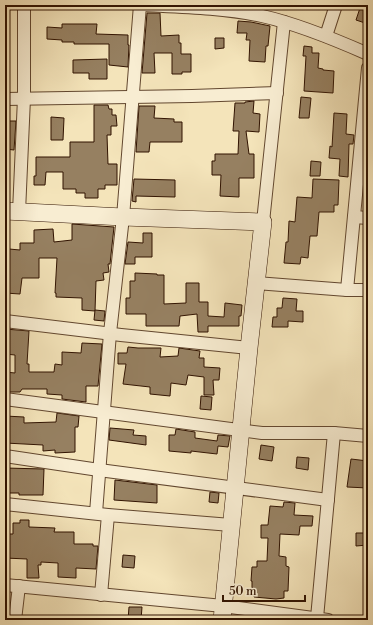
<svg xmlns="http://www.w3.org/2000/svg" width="373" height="625" font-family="'Libre Bodoni',serif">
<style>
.building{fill:#968061;stroke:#311301}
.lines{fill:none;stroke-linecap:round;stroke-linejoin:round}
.street-casing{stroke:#62472f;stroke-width:14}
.secondary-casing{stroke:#311301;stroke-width:18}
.street{stroke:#f8edd2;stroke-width:12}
.secondary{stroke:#f8edd2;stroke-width:17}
</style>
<rect width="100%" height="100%" fill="#f4e4ba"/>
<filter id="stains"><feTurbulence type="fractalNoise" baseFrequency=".005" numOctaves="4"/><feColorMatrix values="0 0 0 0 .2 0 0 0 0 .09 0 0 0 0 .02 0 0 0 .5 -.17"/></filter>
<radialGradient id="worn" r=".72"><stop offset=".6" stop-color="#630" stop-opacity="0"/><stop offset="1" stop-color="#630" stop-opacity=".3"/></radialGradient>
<g class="building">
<polygon points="361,5 368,5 368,24 356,20"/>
<polygon points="147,13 160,13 161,36 179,35 179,43 181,43 181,54 191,54 191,72 182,72 182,74 172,74 172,53 154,53 155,73 142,73"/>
<polygon points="238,21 251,22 270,26 268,46 266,46 265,62 249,61 250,40 246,40 247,33 237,33"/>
<polygon points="62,24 97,24 96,34 128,35 128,45 129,45 128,67 109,65 109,44 74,44 74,42 62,42 62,40 47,39 47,27 62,28"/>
<polygon points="215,38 224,38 224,48 215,49"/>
<polygon points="304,46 312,47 312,53 319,53 318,68 323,69 323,70 334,71 333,93 304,91 306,56 303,56"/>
<polygon points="107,59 107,79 89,79 89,73 73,73 73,60"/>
<polygon points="301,97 311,98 309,118 299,118"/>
<polygon points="254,101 253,113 260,114 259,132 246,131 249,154 254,154 254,178 239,178 239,197 220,196 221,175 212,175 212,161 215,161 215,154 238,154 239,131 233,131 235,103 245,103 245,102"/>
<polygon points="94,105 108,105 109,109 112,109 112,115 116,115 117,126 111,126 111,135 107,135 108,164 117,164 117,185 105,185 105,189 98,189 98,198 85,198 85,193 76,193 76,189 63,189 63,172 46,172 45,185 34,185 34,176 36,176 36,157 70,157 70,142 94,142"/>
<polygon points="139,106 155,106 154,118 174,119 174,122 182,122 182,142 150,142 149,152 136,152"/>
<polygon points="334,113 347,114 346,134 354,135 353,144 349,144 348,177 339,176 340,159 329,158 330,146 332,147"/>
<polygon points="51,117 64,118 63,140 51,140"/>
<polygon points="5,121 16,121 14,150 5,149"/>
<polygon points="311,161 321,162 320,176 310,176"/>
<polygon points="134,179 175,180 175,197 136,196 136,202 132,201"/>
<polygon points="313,179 339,180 338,205 334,205 334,212 319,212 317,236 310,236 308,258 301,257 300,264 284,263 286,242 288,242 289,221 295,222 297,197 312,198"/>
<polygon points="72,224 114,227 110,264 108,264 109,272 103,273 104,280 96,281 95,311 82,310 82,298 56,297 56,293 55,293 57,258 39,258 39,278 22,278 20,294 5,293 5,260 9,260 9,249 20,250 20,243 34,243 34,230 53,229 54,242 72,240"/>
<polygon points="143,233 152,233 152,257 135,257 135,264 125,264 128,242 143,243"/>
<polygon points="135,273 157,274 157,275 164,275 164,304 186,303 186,283 199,283 199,302 208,302 208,316 224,317 225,303 242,305 241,316 239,316 239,326 208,326 208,332 198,332 197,314 180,316 179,326 146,326 146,314 126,314 126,298 130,298 130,281 135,281"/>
<polygon points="283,298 297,299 296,311 303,311 303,322 288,321 288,327 272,327 273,317 277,317 277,308 282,308"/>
<polygon points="95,310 105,311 104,321 94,320"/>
<polygon points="5,329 29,331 27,364 29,364 29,372 54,372 55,364 62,365 62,352 81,353 82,343 102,344 98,386 86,386 86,402 62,399 62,395 47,394 47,389 22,389 20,392 5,392 5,372 15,373 15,355 5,354"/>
<polygon points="128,347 138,348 161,348 160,357 178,356 179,348 200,351 199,358 204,358 204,367 220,368 219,380 213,380 214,395 204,395 204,377 188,375 186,385 171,383 170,396 150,394 150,387 123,384 126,364 118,364 118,353 127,353"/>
<polygon points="201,396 212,397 211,410 200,409"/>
<polygon points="57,413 79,416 78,427 75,427 75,452 55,453 55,450 43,451 43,445 5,443 5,416 24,417 24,423 56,422"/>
<polygon points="110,428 134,430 133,435 146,436 146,445 109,440"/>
<polygon points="176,429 195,432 195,438 217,441 218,435 230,436 228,447 218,446 217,454 191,451 191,453 169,451 169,435 175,435"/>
<polygon points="261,445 274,447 272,461 259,459"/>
<polygon points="297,457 309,458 308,470 296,468"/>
<polygon points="351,459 368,461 368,488 347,487"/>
<polygon points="5,468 44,469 43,495 19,495 19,493 5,493"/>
<polygon points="115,480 157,485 157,503 114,500"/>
<polygon points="210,492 219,493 218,503 209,502"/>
<polygon points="284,502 295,503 294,515 313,516 312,526 300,526 299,535 280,534 279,556 286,557 286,566 289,567 288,591 284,591 284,598 276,599 254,597 255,588 252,588 252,581 251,581 252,567 257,567 257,561 267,561 268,538 261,538 261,525 268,525 270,506 283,507"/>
<polygon points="20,520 29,520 29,527 55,528 54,532 74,532 74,544 93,544 93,546 98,546 96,569 76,568 76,578 58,577 58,563 41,562 41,565 38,565 39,578 27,578 27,559 5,558 5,534 13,534 13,523 20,523"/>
<polygon points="356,533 368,533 368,545 356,546"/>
<polygon points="123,555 135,556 134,568 122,567"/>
<polygon points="129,607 142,607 141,620 128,620"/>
</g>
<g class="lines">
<defs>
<g id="street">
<path d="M144 5C183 7 223 8 262 16 298 24 334 39 368 54"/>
<polyline points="326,36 336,5"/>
<polyline points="5,99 192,96 277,93"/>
<polyline points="19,212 24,98 24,5"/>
<polyline points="354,217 368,218"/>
<polyline points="263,222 284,22"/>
<polyline points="256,283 347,290 368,290"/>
<polyline points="347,290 368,68"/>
<polyline points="5,321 121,335 249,348"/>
<polyline points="5,399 262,433 334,433 368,436"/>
<polyline points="5,456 99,470 328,500"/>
<polyline points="5,504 108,515 231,525"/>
<polyline points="96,513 110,333 123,217 140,5"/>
<polyline points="5,585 223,606 328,620"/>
<polyline points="101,595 108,515"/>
<polyline points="317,618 334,433"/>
<polyline points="15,620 19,586"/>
</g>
<polyline id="secondary" points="5,211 123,217 263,222 249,348 222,620"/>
</defs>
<use href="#street" class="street-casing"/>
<use href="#secondary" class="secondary-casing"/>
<use href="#street" class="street"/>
<use href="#secondary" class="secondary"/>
</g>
<rect width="373" height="625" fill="none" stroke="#f4e4ba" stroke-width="20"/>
<rect x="6" y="6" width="361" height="613" fill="none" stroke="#311301" stroke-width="2"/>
<rect x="10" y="10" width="353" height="605" fill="none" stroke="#311301"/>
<path d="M223 595v6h82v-6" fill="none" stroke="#311301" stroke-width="2"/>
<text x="229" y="595" font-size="12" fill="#311301" stroke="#f8edd2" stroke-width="3" paint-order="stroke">50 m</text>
<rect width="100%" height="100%" filter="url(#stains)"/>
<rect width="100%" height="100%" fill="url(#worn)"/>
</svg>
